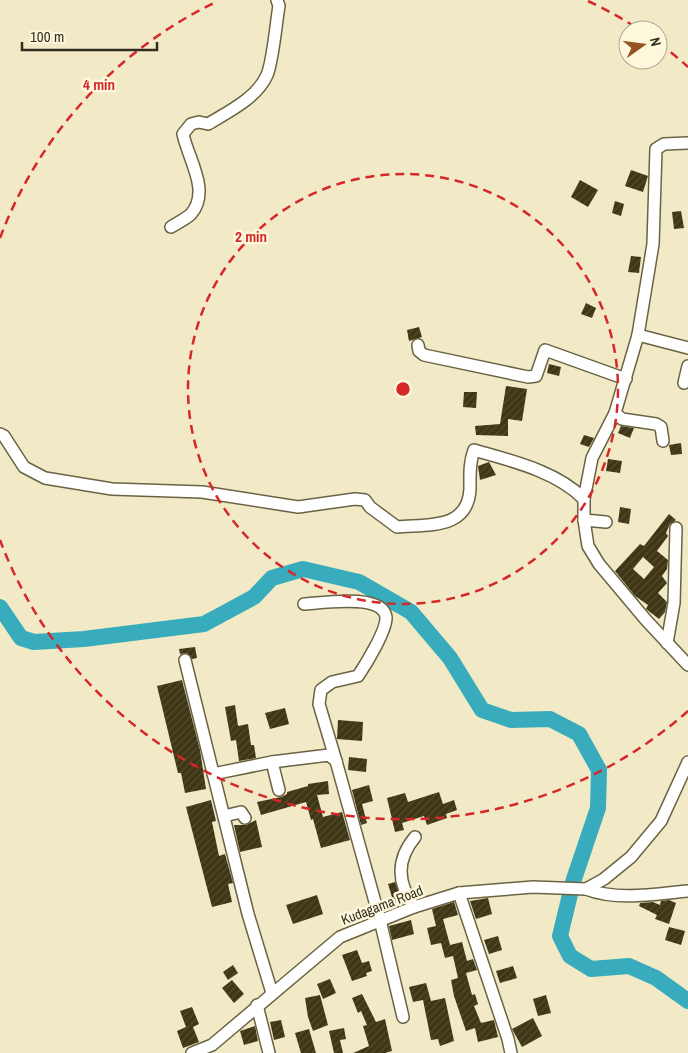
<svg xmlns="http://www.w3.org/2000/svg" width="688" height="1053" font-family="'Archivo Narrow',sans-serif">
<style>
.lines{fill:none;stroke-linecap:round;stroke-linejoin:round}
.river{stroke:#38acbc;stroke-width:16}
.building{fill:url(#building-hatch);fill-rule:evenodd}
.minor-casing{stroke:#6a6343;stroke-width:14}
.minor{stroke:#fff;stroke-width:11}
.ring{fill:none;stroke:#d62828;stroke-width:2.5;stroke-dasharray:9 6}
.labels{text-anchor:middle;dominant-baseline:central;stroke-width:5;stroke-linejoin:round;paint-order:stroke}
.street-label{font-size:14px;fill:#312e21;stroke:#fdf7db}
.centre{fill:#d62828;stroke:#fdf7db;stroke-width:2.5}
.ring-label{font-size:15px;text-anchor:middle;font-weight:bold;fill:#d62828;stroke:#fdf7db;stroke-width:5;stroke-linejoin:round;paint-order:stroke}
</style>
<defs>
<pattern id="building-hatch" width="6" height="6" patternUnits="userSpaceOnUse" patternTransform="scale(1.25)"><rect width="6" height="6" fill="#3e3615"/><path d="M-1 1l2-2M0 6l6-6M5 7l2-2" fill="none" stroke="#524b2e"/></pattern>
</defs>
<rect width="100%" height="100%" fill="#f2eac6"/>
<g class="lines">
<polyline class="river" points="0,607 21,638 34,642 84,639 204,624 254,597 272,578 303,569 359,582 411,612 450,658 482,710 511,720 550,719 579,734 599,770 598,808 573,882 560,936 570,956 591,969 629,966 656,978 688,1001"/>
</g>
<g class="building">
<polygon points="631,170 648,176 643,192 625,186"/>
<polygon points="580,180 598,190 588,207 571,197"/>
<polygon points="615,201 624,204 621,216 612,213"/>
<polygon points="681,211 684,228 674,229 672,212"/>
<polygon points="631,256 641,257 639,273 628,272"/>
<polygon points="586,303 596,308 592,318 581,314"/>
<polygon points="419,327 422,337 409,341 407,330"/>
<polygon points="549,364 561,367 559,376 547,373"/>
<polygon points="506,386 527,389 522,421 508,419 508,436 476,435 475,426 500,424"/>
<polygon points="464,392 477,392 476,408 463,407"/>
<polygon points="621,426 634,428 630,438 618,433"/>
<polygon points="584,435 594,438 589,447 580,444"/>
<polygon points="681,443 682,454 671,455 669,445"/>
<polygon points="608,459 622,461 620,473 606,471"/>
<polygon points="489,462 496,475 480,480 478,466"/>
<polygon points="620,507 631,509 629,524 618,522"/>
<path d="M669 514 676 520 670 524 666 533 668 536 657 551 668 560 667 569 662 576 667 583 658 593 667 602 665 612 659 619 646 609 648 605 635 596 615 571 640 544 644 546ZM643 557 654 567 644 579 633 569Z"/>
<polygon points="195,647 197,658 192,659 187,653 180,654 179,649"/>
<polygon points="182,680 200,750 206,789 185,793 181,773 178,773 157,686"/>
<polygon points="235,705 238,726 248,724 251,745 254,745 256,758 239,761 236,740 231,741 225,707"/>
<polygon points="285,708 289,724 270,729 265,713"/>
<polygon points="338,720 363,722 362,741 337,739"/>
<polygon points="349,757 367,759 366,772 348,770"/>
<polygon points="328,781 329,794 317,795 323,817 342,812 350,840 321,848 313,819 311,820 306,802 261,815 257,802 281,797 287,794 287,792 308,786 308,784"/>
<polygon points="369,785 373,801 362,804 367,823 361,825 352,790"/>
<polygon points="439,792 443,804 454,800 457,810 446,814 447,818 427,825 424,816 402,823 404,830 395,832 387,798 405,793 408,802"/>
<polygon points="211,800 216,821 212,822 219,856 225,854 233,883 228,884 232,902 212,907 186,807"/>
<polygon points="256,820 262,847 240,852 234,825 246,825"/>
<polygon points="395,882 402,902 394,904 388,884"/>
<polygon points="317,895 323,914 293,924 286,905"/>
<polygon points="488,898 492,914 476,919 470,901"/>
<polygon points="669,900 676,903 669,924 655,919 657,915 639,906 640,903 653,902 660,905 661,901"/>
<polygon points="454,902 458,915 443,919 450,945 462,942 467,961 473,959 477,970 466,973 472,995 475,994 478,1004 474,1006 481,1023 494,1020 498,1037 478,1042 475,1028 466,1031 454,996 451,980 458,978 453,956 445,958 441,943 431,945 427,928 436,926 432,909"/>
<polygon points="411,920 414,934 392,940 389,926"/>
<polygon points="669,927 685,931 681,945 665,940"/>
<polygon points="498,936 502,950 489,954 484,940"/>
<polygon points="357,950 362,963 369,961 372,971 366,973 367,976 352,981 342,955"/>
<polygon points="233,965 238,973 228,980 223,972"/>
<polygon points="513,966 517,978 500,983 496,971"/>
<polygon points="330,979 336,993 323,999 317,984"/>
<polygon points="232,980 244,994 234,1003 222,988"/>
<polygon points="426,983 431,1001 445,998 454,1041 440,1046 438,1039 431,1040 423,1000 413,1002 409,987"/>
<polygon points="362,994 376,1022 385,1019 392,1051 385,1053 353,1053 369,1046 363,1026 367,1025 361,1011 358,1013 352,998"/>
<polygon points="320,995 328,1025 313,1031 308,1017 305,998"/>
<polygon points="546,995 551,1013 538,1016 533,999"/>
<polygon points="192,1007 199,1024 193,1027 199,1042 183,1048 177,1031 186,1027 180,1011"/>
<polygon points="533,1018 542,1036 522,1047 512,1029"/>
<polygon points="281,1020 285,1037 274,1040 270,1022"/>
<polygon points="255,1026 258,1041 244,1045 240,1031"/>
<polygon points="344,1028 346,1039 340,1040 343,1053 334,1053 329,1031"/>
<polygon points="309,1029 316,1053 301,1053 295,1033"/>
</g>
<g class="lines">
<defs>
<g id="minor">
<polyline points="688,143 664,144 656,149 653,244 638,335 615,413 592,458 584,499 584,520 588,546 599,564 646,620 688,665"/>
<path d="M171 227C177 223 186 219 191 214 211 191 188 159 183 134L191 124 199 122 208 124C228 112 257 98 267 75 273 61 276 23 279 6L277 0"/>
<polyline points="638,335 688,348"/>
<polyline points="418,345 419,351 424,355 528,377 536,376 545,350 626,379"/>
<polyline points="684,383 688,366"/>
<polyline points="615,413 622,419 656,424 661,427 663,441"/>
<path d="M0 434 4 436 24 467 45 478 112 489 202 492 298 507 355 499 365 500 370 507 397 527C428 524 468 530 470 489 470 476 469 463 474 450 512 461 556 471 584 499"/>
<polyline points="584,520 606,522"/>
<path d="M304 604C321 603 383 593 386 617 387 630 366 664 358 676L332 682 321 690 319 704 336 761"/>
<polyline points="667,643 674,603 676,528"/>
<polyline points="185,660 248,914 272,993"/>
<polyline points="272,762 279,790"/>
<polyline points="213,774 272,762 329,755 336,761 380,920 403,1017"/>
<polyline points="224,816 241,812 245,818"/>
<path d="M586 889C617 901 656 894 688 891"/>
<polyline points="459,893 508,1039 511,1053"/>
<path d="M414 907C397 882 396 860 415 837"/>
<polyline points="257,1005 269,1053"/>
<polyline points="192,1053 212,1045 340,937 414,907 459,893 533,887 586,889 604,879 631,857 661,821 688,762"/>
</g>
</defs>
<use href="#minor" class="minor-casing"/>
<use href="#minor" class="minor"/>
</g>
<g class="ring">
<circle cx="403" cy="389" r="215"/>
<path d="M688 711A430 430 0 0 1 0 540M0 238A430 430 0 0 1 218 1M588 1A430 430 0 0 1 637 28M659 43A430 430 0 0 1 688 67"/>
</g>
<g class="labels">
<g class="street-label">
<text transform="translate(382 905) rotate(-21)">Kudagama Road</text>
</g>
</g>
<circle cx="403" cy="389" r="8" class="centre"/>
<g class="ring-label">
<text x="99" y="90">4 min</text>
<text x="251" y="242">2 min</text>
</g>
<g transform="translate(643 45) rotate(76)"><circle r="24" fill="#fdf7db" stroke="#aba791"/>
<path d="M0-4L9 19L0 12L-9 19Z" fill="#975423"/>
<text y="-8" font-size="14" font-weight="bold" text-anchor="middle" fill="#312e21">N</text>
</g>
<path d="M22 42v8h135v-8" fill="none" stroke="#312e21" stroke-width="2.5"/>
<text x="30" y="42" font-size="15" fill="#312e21" stroke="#fdf7db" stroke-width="4" paint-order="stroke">100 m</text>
</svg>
